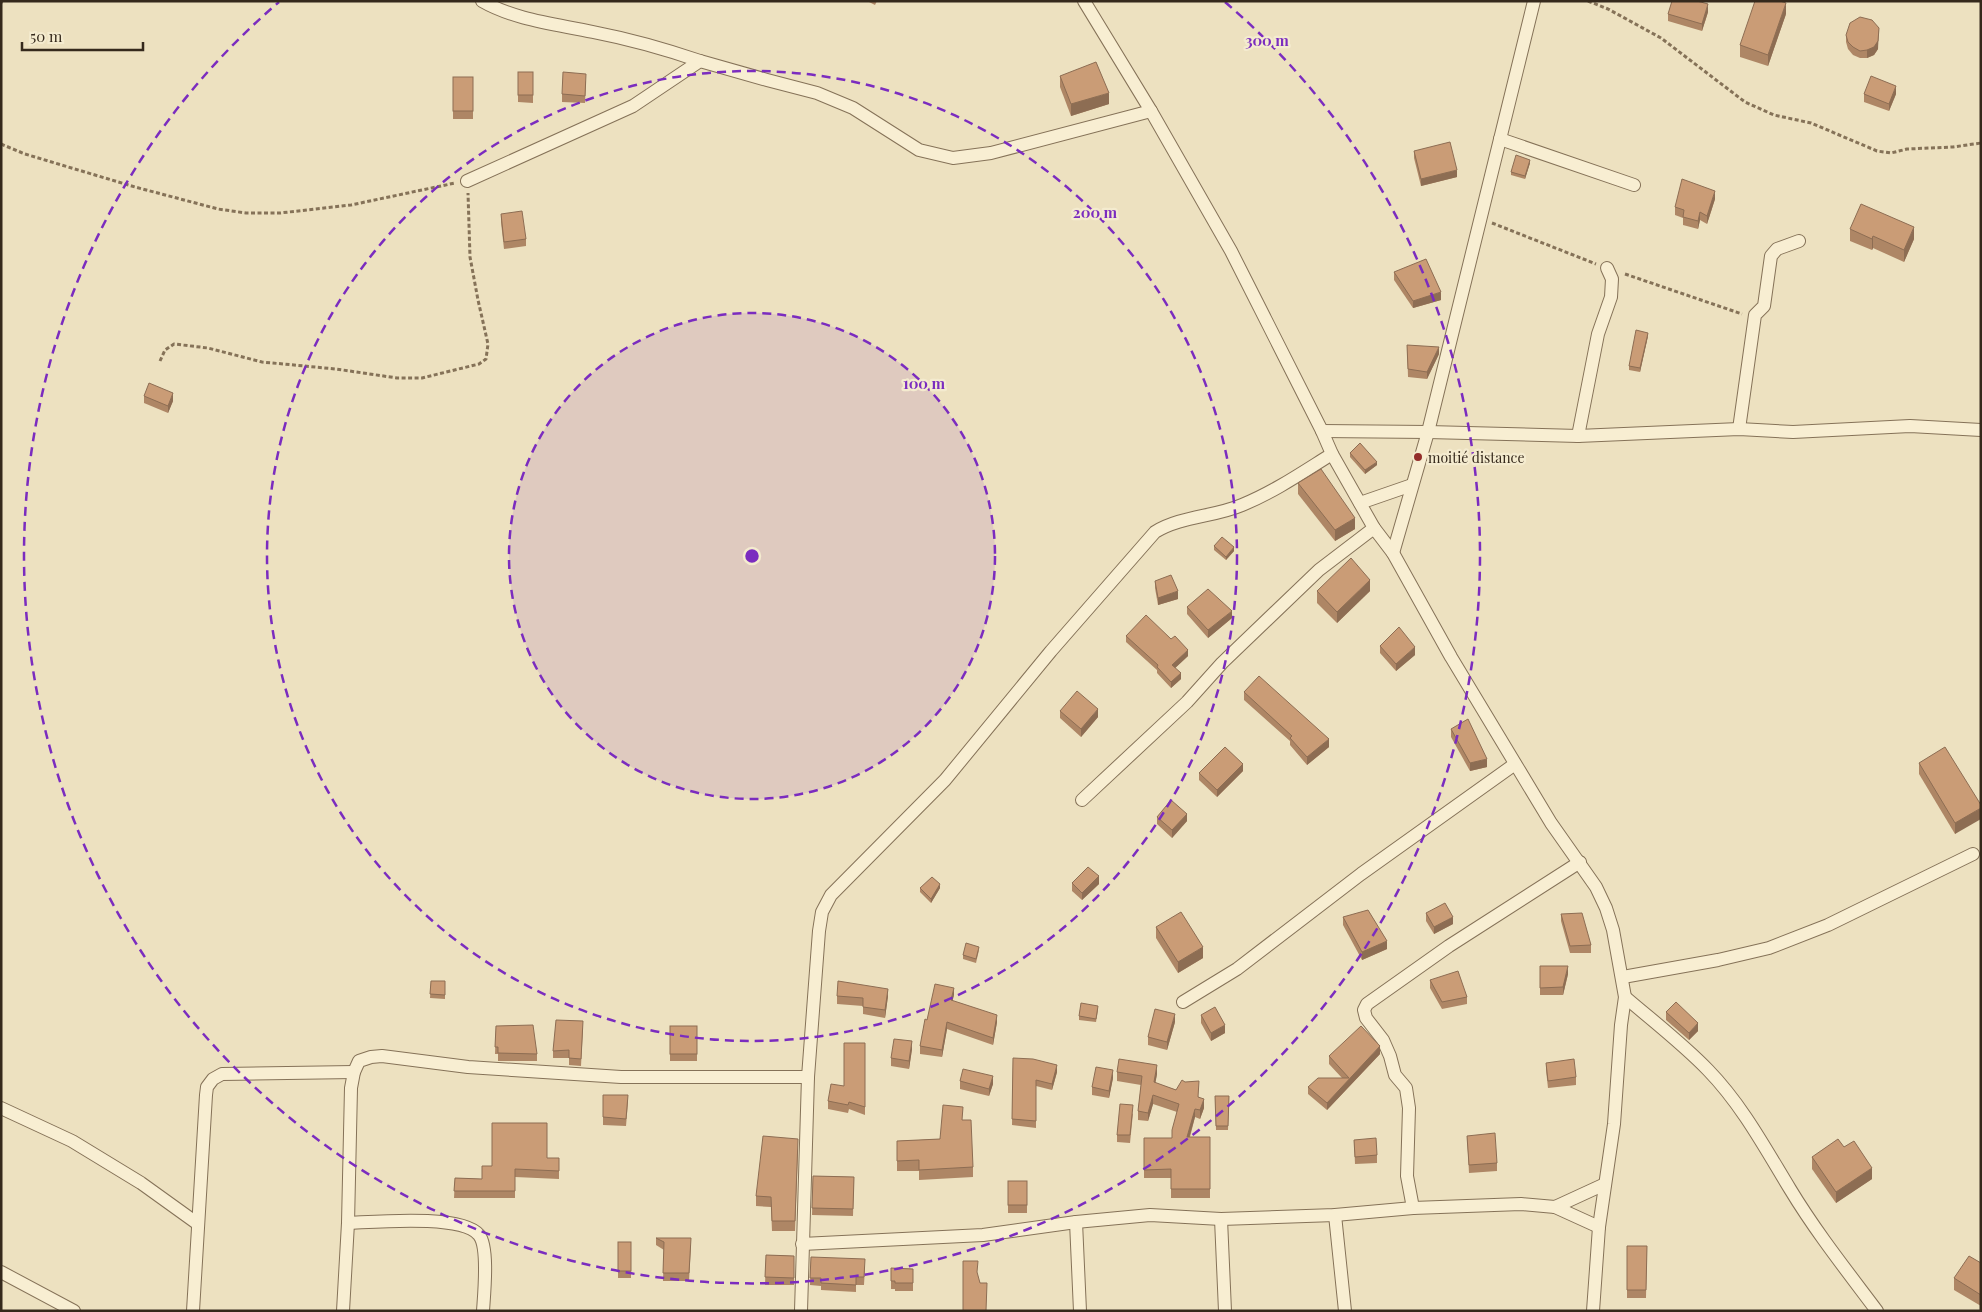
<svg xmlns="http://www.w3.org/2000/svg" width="1982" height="1312" font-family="'Playfair Display',serif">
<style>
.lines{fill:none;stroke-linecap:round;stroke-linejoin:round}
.minor-casing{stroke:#857258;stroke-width:14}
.path{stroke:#857258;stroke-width:3;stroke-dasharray:4 2.5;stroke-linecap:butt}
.minor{stroke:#f8eed2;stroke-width:12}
.wall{fill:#ae8665}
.shaded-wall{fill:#8d6d53}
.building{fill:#ca9c76;stroke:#8d6d53}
.ring{fill:none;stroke:#7b2cbf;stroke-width:2.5;stroke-dasharray:9 6}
.poi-dot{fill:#932d2a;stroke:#f4ebcf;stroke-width:2}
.labels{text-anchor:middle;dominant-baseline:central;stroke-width:4.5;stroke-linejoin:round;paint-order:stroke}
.poi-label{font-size:14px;fill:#35291c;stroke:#f4ebcf;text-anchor:start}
.centre{fill:#7b2cbf;stroke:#f4ebcf;stroke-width:2.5}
.ring-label{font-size:15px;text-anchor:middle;font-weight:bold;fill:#7b2cbf;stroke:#f4ebcf;stroke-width:4.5;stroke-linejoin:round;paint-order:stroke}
</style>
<rect width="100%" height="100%" fill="#ede1c0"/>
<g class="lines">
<defs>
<g id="minor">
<path d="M482 1C515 20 556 24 593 32 629 39 665 49 700 61"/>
<polyline points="1084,1 1151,111 1231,251 1322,431 1332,454 1374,528 1393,553 1451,657 1551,823 1596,887 1606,908 1613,930 1625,997 1621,1025 1614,1124 1599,1227 1593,1311"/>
<polyline points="1500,139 1634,185"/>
<polyline points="467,181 633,106 700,61 767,80 817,93 853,108 919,150 953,158 991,153 1151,111"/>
<polyline points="1739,429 1755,315 1764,306 1771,256 1777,249 1799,241"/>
<polyline points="1322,431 1428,432 1578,436 1739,429 1793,432 1910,426 1981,430"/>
<polyline points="1578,436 1598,334 1611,297 1612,279 1607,268"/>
<polyline points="1360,503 1412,485"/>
<polyline points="1393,553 1428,432 1534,1"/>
<polyline points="1082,800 1187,702 1222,663 1319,570 1374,528"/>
<polyline points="1623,977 1718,960 1769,948 1828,925 1973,854"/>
<path d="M1625 997C1653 1021 1683 1044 1708 1070 1742 1105 1765 1148 1790 1189 1816 1232 1847 1271 1877 1311"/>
<polyline points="1183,1002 1237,969 1361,874 1515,764"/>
<path d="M808 1077 819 931 822 912 831 895 945 780 1051 651 1155 532C1181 516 1214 517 1242 505 1274 492 1303 472 1332 454"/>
<polyline points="1,1108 72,1141 141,1183 198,1224"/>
<polyline points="1555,1207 1599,1227"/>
<polyline points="1413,1208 1407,1176 1409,1108 1406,1088 1395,1075 1390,1056 1383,1040 1366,1018 1364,1010 1367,1004 1449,946 1580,862"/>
<polyline points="1335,1215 1345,1311"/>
<polyline points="1221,1219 1225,1311"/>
<polyline points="1076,1222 1080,1311"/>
<path d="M348 1223C375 1222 462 1214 479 1235 489 1247 484 1295 483 1311"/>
<polyline points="802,1244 983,1235 1076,1222 1150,1215 1221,1219 1335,1215 1413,1208 1521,1204 1555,1207 1605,1184"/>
<polyline points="1,1272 74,1311"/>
<polyline points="193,1311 206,1095 207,1087 213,1079 222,1074 354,1072"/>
<polyline points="343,1311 348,1223 351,1088 354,1072 359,1061 371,1057 382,1056 468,1067 621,1077 808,1077 801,1311"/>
</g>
</defs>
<use href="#minor" class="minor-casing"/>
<g class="path">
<polyline points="1588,1 1608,9 1661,38 1745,102 1774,115 1811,123 1877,151 1891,153 1907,149 1953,147 1981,143"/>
<polyline points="1,3 2,1"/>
<polyline points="1,144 25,154 135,187 218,209 246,213 280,213 351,205 455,183"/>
<polyline points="1492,223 1596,264"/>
<polyline points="1625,274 1742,314"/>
<polyline points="160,361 165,350 174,344 208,348 262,362 336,369 397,378 422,378 479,364 486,359 488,344 478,300 470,257 468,193"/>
</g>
<use href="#minor" class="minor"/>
</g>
<g class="wall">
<polygon points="867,1 877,1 875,5"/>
<polygon points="1708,12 1702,31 1668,21 1668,14"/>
<polygon points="1786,14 1768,66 1740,57 1740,45"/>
<polygon points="1846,35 1878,49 1874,55 1867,58 1860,58 1853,55 1848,49 1846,42"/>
<polygon points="518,72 533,72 533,103 518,102"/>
<polygon points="1060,76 1109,104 1071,116 1060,87"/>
<rect x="453" y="77" width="20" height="42"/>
<polygon points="586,81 585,103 562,102 562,94"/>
<polygon points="1864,94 1896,94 1889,111 1864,102"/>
<polygon points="1414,151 1457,177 1421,186 1414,158"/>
<polygon points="1530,163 1525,179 1511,175 1511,172"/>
<polygon points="1715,199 1707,224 1700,220 1698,229 1683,225 1683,218 1675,215 1675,207"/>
<polygon points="501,214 526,239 526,246 504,249 501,222"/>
<polygon points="1850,229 1914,239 1904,262 1873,248 1872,250 1850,241"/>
<polygon points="1394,272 1441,300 1413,308 1394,280"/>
<polygon points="1648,336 1640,372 1629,370 1629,366"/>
<polygon points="1407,345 1439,354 1427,379 1408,377"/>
<polygon points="144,396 173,401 168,413 144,403"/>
<polygon points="1350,453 1377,465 1365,474 1350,457"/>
<polygon points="1298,483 1355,529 1335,541 1298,494"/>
<polygon points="1214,546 1234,551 1226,560 1214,550"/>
<polygon points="1155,581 1178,599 1158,605 1155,588"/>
<polygon points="1317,591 1370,591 1337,623 1317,603"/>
<polygon points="1187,607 1232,618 1208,638 1187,614"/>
<polygon points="1126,636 1188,656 1175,668 1181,679 1171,688 1157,673 1157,670 1126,642"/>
<polygon points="1380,646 1415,655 1396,671 1380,653"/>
<polygon points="1244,692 1329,747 1307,765 1290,745 1290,741 1244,700"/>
<polygon points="1060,711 1098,717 1081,737 1060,718"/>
<polygon points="1451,729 1487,767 1470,771 1451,737"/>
<polygon points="1919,763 1981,805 1955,834 1919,774"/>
<polygon points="1243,771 1217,797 1199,780 1199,773"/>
<polygon points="1157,817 1187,821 1172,838 1157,824"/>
<polygon points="1072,883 1099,884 1082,900 1072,891"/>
<polygon points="920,888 940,888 931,903 920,892"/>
<polygon points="1426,913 1453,924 1434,934 1426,921"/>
<polygon points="1561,914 1591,945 1591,953 1570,953 1561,921"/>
<polygon points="1343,917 1387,949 1362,960 1343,925"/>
<polygon points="1156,927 1203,958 1178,973 1156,938"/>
<polygon points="979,950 976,963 963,959 963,955"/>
<polygon points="1540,966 1568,974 1563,995 1540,995"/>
<polygon points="1430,980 1467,997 1467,1004 1442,1009 1430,988"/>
<polygon points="431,981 445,981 445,999 430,998"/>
<polygon points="954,995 952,1001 997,1022 993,1045 947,1029 942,1057 920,1054 920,1046 927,1020"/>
<polygon points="837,996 888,996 885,1018 863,1014 863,1006 837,1004"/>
<polygon points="1098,1010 1096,1022 1079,1020 1079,1016"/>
<polygon points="1666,1012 1698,1031 1689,1040 1666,1020"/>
<polygon points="1201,1015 1225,1033 1211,1041 1201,1023"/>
<polygon points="1175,1022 1167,1050 1148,1045 1148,1037"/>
<polygon points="496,1026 537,1054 537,1061 498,1061 498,1054 495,1054"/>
<rect x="670" y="1026" width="27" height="35"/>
<polygon points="583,1028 581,1066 569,1065 569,1058 553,1058 553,1051"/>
<polygon points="865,1043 865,1115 849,1109 848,1113 828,1109 828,1101 844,1086"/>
<polygon points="912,1049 909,1069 891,1066 891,1058"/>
<polygon points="1380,1054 1327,1110 1308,1094 1308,1087 1342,1078 1329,1064 1329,1056"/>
<polygon points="1013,1058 1057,1072 1052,1090 1036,1086 1036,1128 1012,1125"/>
<polygon points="1546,1063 1576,1077 1576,1085 1548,1088 1546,1070"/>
<polygon points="1117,1072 1157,1074 1155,1083 1199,1097 1204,1108 1200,1119 1195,1117 1190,1137 1210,1137 1210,1198 1171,1198 1171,1178 1144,1178 1144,1138 1172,1138 1177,1112 1153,1104 1148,1121 1138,1120 1138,1111 1141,1085 1117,1081"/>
<polygon points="1113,1078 1109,1098 1092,1095 1092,1087"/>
<polygon points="960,1081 993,1084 989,1096 960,1089"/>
<polygon points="603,1095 628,1102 626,1126 603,1125"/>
<polygon points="1215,1096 1229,1096 1228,1130 1216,1130"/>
<polygon points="1133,1113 1130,1143 1117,1142 1117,1135"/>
<polygon points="963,1120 973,1167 973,1177 919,1180 919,1171 897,1171 897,1141 940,1139"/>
<polygon points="1467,1136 1497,1163 1497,1171 1469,1173"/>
<polygon points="1354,1140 1377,1155 1377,1163 1355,1164"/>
<polygon points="1844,1147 1872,1179 1836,1203 1812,1169 1812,1157"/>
<polygon points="798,1149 795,1231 772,1231 771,1207 756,1206 756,1196"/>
<polygon points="547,1158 559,1158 559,1179 515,1177 515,1198 454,1198 455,1178 482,1179 492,1166"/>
<polygon points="813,1176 854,1177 853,1216 812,1215"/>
<rect x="1008" y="1181" width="19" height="32"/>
<polygon points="656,1238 691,1245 689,1281 663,1281 664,1250 656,1245"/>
<rect x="618" y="1242" width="13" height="36"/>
<polygon points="1627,1246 1647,1246 1646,1298 1627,1298"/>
<polygon points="766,1255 794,1256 794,1285 765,1285"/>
<polygon points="811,1257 865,1267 864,1285 856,1285 856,1292 821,1290 821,1286 810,1285"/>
<polygon points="1981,1263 1981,1306 1954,1290 1954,1278"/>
<polygon points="891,1268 913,1269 913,1291 895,1291 895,1289 891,1289"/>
</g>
<g class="shaded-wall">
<polygon points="1786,3 1786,14 1768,66 1768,55"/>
<polygon points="1708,4 1708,12 1702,31 1702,24"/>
<polygon points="1879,28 1878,49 1874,55 1867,58 1867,50"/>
<polygon points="1896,86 1896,94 1889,111 1889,104"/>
<polygon points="1109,93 1109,104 1071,116 1071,104"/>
<polygon points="1530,160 1530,163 1525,179 1525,176"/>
<polygon points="1457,170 1457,177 1421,186 1421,179"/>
<polygon points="1715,191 1715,199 1707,224 1707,216"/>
<polygon points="1700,212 1700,220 1698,229 1698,221"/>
<polygon points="1914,227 1914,239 1904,262 1904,250"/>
<polygon points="1873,236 1873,248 1872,250 1872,239"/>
<polygon points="1441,292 1441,300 1413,308 1413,301"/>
<polygon points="1648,333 1648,336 1640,372 1640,368"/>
<polygon points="1439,347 1439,354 1427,379 1427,372"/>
<polygon points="173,393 173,401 168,413 168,406"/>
<polygon points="1377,462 1377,465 1365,474 1365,470"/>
<polygon points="1355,518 1355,529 1335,541 1335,530"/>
<polygon points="1234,547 1234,551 1226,560 1226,557"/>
<polygon points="1370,580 1370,591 1337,623 1337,612"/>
<polygon points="1178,591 1178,599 1158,605 1158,598"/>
<polygon points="1232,611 1232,618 1208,638 1208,630"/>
<polygon points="1415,647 1415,655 1396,671 1396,664"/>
<polygon points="1188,650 1188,656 1172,671 1172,665"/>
<polygon points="1181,673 1181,679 1171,688 1171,682"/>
<polygon points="1098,709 1098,717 1081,737 1081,729"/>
<polygon points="1329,739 1329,747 1307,765 1307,757"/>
<polygon points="1487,759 1487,767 1470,771 1470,763"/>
<polygon points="1243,764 1243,771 1217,797 1217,790"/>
<polygon points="1981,808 1981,819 1955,834 1955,823"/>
<polygon points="1187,814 1187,821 1172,838 1172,830"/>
<polygon points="1099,876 1099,884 1082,900 1082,893"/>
<polygon points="940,884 940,888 931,903 931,899"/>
<polygon points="1453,917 1453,924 1434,934 1434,927"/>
<polygon points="1387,941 1387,949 1362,960 1362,952"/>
<polygon points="1203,947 1203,958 1178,973 1178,962"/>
<polygon points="1568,966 1568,974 1563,995 1563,987"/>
<polygon points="954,988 954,995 951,1007 951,1000"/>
<polygon points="888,989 888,996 885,1018 885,1010"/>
<polygon points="1175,1014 1175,1022 1167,1050 1167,1042"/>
<polygon points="997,1015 997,1022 993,1045 993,1038"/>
<polygon points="947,1022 947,1029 942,1057 942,1050"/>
<polygon points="1698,1023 1698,1031 1689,1040 1689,1033"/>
<polygon points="1225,1025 1225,1033 1211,1041 1211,1033"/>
<polygon points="912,1041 912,1049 909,1069 909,1061"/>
<polygon points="1380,1046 1380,1054 1327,1110 1327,1103"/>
<polygon points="1057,1065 1057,1072 1052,1090 1052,1084"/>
<polygon points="1157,1065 1157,1074 1154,1091 1154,1082"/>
<polygon points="1113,1070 1113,1078 1109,1098 1109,1091"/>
<polygon points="993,1076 993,1084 989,1096 989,1089"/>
<polygon points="1153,1095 1153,1104 1148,1121 1148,1113"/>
<polygon points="1204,1099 1204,1108 1200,1119 1200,1110"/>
<polygon points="1195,1109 1195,1117 1187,1145 1187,1137"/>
<polygon points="1872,1168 1872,1179 1836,1203 1836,1192"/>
</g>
<g class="building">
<polygon points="1672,1 1697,1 1708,4 1702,24 1668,14"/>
<polygon points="1755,1 1780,1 1786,3 1768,55 1740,45"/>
<polygon points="1860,17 1872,20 1879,28 1878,41 1874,47 1867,50 1860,51 1853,47 1848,42 1846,35 1850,23"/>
<polygon points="1096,62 1109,93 1071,104 1060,76"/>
<rect x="518" y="72" width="15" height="23"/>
<polygon points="563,72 586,74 585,96 562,94"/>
<polygon points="1871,76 1896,86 1889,104 1864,94"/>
<rect x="453" y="77" width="20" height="34"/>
<polygon points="1450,142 1457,170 1421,179 1414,151"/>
<polygon points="1516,155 1530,160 1525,176 1511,172"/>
<polygon points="1682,179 1715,191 1707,216 1700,212 1698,221 1683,217 1684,210 1675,207"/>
<polygon points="1861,204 1914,227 1904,250 1873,236 1872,239 1850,229"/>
<polygon points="522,211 526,239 504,242 501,214"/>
<polygon points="1426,259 1441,292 1413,301 1394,272"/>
<polygon points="1636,330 1648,333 1640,368 1629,366"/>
<polygon points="1407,345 1439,347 1427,372 1408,369"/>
<polygon points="149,383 173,393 168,406 144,396"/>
<polygon points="1360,443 1377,462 1365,470 1350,453"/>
<polygon points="1321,469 1355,518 1335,530 1298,483"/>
<polygon points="1222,537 1234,547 1226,557 1214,546"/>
<polygon points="1351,558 1370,580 1337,612 1317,591"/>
<polygon points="1171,575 1178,591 1158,598 1155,581"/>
<polygon points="1208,589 1232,611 1208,630 1187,607"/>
<polygon points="1146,615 1171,639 1175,636 1188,650 1172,665 1181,673 1171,682 1157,667 1158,665 1126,636"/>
<polygon points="1399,627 1415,647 1396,664 1380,646"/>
<polygon points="1259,676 1329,739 1307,757 1290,738 1292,736 1244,692"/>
<polygon points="1077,691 1098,709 1081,729 1060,711"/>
<polygon points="1468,719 1487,759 1470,763 1451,729"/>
<polygon points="1225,747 1243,764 1217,790 1199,773"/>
<polygon points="1945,747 1981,805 1981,808 1955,823 1919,763"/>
<polygon points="1171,800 1187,814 1172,830 1157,817"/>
<polygon points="1088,867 1099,876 1082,893 1072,883"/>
<polygon points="932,877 940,884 931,899 920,888"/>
<polygon points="1445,903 1453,917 1434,927 1426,913"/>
<polygon points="1368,910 1387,941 1362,952 1343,917"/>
<polygon points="1181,912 1203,947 1178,962 1156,927"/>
<polygon points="1582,913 1591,945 1570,946 1561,914"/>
<polygon points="966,943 979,947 976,959 963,955"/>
<polygon points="1540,966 1568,966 1563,987 1540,988"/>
<polygon points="1458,971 1467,997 1442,1002 1430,980"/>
<polygon points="431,981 445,981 445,995 430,994"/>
<polygon points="838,981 888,989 885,1010 863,1007 863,998 837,996"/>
<polygon points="935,984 954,988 951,1000 997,1015 993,1038 947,1022 942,1050 920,1046 925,1019 927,1020"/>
<polygon points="1676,1002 1698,1023 1689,1033 1666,1012"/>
<polygon points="1081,1003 1098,1006 1096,1019 1079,1016"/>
<polygon points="1215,1007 1225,1025 1211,1033 1201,1015"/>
<polygon points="1155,1009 1175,1014 1167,1042 1148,1037"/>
<polygon points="556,1020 583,1021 581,1059 569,1058 569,1050 553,1051"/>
<polygon points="533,1025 537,1054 498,1053 498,1047 495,1047 496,1026"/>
<rect x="670" y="1026" width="27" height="28"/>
<polygon points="1361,1026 1380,1046 1327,1103 1308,1087 1318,1078 1349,1078 1329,1056"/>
<polygon points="894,1039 912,1041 909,1061 891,1058"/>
<polygon points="844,1043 865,1043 865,1107 849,1102 848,1105 828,1101 831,1084 844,1086"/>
<polygon points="1013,1058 1033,1059 1057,1065 1052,1084 1036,1080 1036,1121 1012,1119"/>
<polygon points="1119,1059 1157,1065 1154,1082 1176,1090 1182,1080 1185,1082 1199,1081 1198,1097 1204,1099 1200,1110 1195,1109 1187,1137 1210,1137 1210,1189 1171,1189 1171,1169 1144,1170 1144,1138 1172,1138 1172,1130 1179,1104 1153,1095 1148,1113 1138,1111 1142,1076 1117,1072"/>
<polygon points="1574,1059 1576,1077 1548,1081 1546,1063"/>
<polygon points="1096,1067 1113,1070 1109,1091 1092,1087"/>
<polygon points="963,1069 993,1076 989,1089 960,1081"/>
<polygon points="603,1095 628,1095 626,1119 603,1117"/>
<polygon points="1215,1096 1229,1096 1228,1126 1216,1126"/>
<polygon points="1120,1104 1133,1105 1130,1135 1117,1135"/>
<polygon points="943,1105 963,1107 962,1120 971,1120 973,1167 919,1170 919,1160 897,1161 897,1141 940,1139"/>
<polygon points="492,1123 547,1123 547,1158 559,1158 559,1171 515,1169 515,1191 454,1191 455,1178 482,1179 482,1166 492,1166"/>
<polygon points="1495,1133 1497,1163 1469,1165 1467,1136"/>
<polygon points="763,1136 798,1139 795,1221 772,1221 771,1197 756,1196"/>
<polygon points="1376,1138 1377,1155 1355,1157 1354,1140"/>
<polygon points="1838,1139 1844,1147 1854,1141 1872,1168 1836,1192 1812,1157"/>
<polygon points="813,1176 854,1177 853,1209 812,1208"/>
<rect x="1008" y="1181" width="19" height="24"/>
<polygon points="656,1238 691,1238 689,1273 663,1273 664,1242"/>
<rect x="618" y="1242" width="13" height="29"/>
<polygon points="1627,1246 1647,1246 1646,1290 1627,1290"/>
<polygon points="766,1255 794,1256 794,1278 765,1277"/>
<polygon points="1969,1256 1981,1263 1981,1295 1954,1278"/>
<polygon points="811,1257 865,1259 864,1277 856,1277 856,1285 821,1283 821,1278 810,1278"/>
<polygon points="963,1261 978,1261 977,1272 980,1283 987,1283 986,1311 963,1311"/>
<polygon points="891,1268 913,1269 913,1283 895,1283 895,1281 891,1281"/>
</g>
<circle cx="752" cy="556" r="243" fill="#7b2cbf" fill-opacity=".12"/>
<g class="ring">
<circle cx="752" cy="556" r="243"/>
<circle cx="752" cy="556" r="485"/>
<path d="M1225 2A728 728 0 1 1 279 2"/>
</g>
<circle class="poi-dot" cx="1418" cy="457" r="5"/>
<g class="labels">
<g class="poi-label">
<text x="1428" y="457">moitié distance</text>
</g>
</g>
<circle cx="752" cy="556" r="8" class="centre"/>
<g class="ring-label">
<text x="1267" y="46">300 m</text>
<text x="1095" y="218">200 m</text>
<text x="924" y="389">100 m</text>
</g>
<rect width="1982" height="1312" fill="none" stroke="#35291c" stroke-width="5"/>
<path d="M22 42v8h121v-8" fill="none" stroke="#35291c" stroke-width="2.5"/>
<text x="30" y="42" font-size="15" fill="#35291c" stroke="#f4ebcf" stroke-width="4" paint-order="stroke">50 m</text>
</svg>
